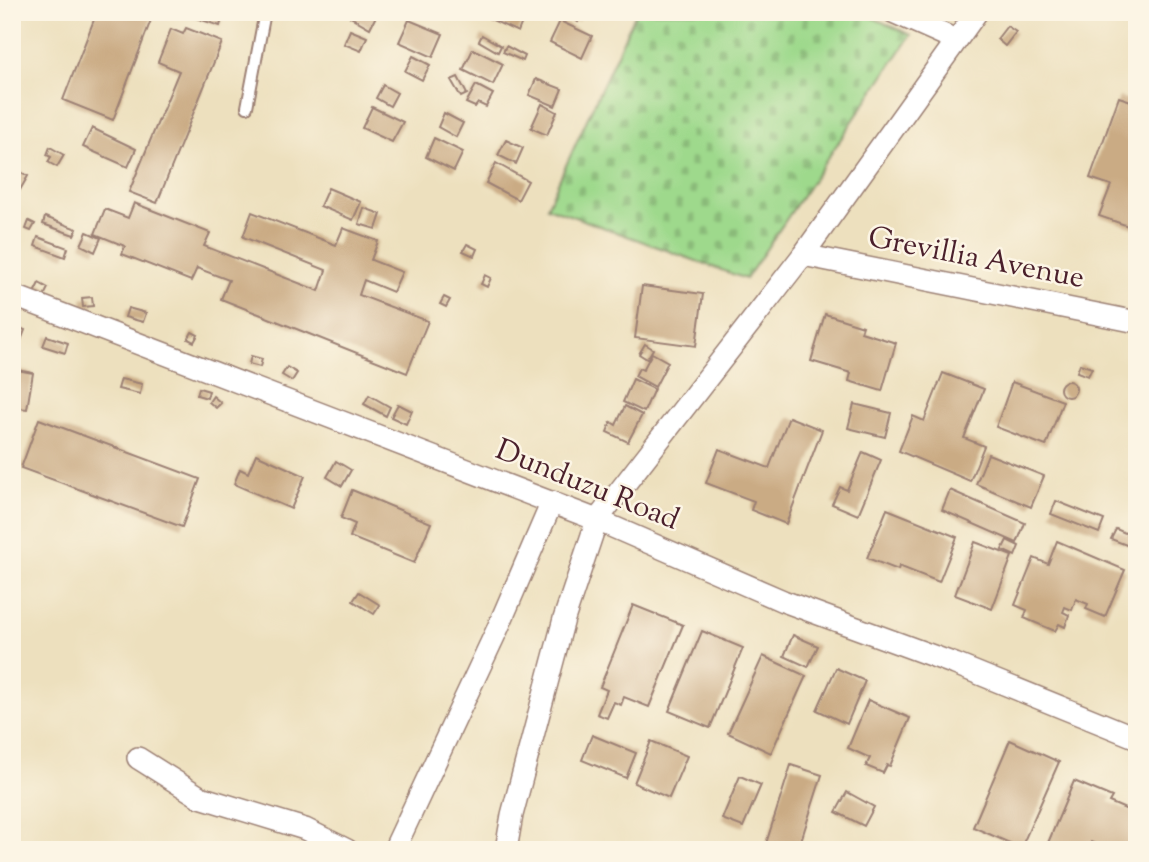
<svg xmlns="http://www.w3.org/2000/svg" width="1149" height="862" font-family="'Sorts Mill Goudy',serif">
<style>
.cemetery{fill:url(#cemetery-stones);stroke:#747c5c;stroke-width:2}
.building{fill:#caab84}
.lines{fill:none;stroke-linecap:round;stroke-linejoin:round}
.service-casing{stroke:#9c8074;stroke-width:14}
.minor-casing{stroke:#9c8074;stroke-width:24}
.service{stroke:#fff;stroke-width:10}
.minor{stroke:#fff;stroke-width:21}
.labels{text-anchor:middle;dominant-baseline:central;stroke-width:5;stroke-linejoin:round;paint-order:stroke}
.street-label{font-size:30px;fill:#4a1f2b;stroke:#fcf5e5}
</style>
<defs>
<pattern id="cemetery-stones" width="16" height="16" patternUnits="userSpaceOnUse" patternTransform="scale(1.75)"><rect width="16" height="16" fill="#9ed98c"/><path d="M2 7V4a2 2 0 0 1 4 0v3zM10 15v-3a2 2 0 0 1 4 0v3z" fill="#8aba79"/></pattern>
</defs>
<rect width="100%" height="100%" fill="#fcf5e5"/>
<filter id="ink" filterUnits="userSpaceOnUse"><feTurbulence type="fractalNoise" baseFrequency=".0143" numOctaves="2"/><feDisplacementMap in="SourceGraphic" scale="14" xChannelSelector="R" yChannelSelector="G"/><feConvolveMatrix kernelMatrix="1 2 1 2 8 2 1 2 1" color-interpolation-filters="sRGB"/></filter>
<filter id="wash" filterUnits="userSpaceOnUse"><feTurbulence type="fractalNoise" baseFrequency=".00686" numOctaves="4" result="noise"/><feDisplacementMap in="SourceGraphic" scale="28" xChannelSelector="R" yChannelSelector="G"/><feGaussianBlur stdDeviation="1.57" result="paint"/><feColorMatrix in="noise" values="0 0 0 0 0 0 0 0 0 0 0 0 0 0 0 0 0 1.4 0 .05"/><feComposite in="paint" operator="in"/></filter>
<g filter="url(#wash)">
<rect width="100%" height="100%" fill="#ede0be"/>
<polygon class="cemetery" points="636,12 860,12 911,35 746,279 547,207"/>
<g id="blocks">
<g class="building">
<polygon points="97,12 154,12 113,120 63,100"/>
<polygon points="178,12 224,12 220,26"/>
<polygon points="342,12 378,12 370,28"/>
<polygon points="488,12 526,12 518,32 486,17"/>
<polygon points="563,12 584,12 578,22"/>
<polygon points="409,20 443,34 433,57 399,42"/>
<polygon points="560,21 592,36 582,58 550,42"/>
<polygon points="1007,26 1016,32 1005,46 997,39"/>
<polygon points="186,28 222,42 157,203 129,192 179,71 158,62 171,29 183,34"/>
<polygon points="350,30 367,37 361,51 344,44"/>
<polygon points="482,35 501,46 498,52 479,41"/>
<polygon points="506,46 525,56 523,61 503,52"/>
<polygon points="473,49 503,64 493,85 463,70"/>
<polygon points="413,56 430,65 422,80 405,71"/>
<polygon points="458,77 467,94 461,97 451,80"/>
<polygon points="536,79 562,89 555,106 529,95"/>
<polygon points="383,85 397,93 390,106 376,98"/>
<polygon points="476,85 493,94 486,107 478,103 475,107 466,103"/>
<polygon points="1119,97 1137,103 1137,164 1133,176 1137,178 1137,229 1099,216 1111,185 1090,178"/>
<polygon points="542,104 557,112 547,135 531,128"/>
<polygon points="372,107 403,122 392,142 362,128"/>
<polygon points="444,113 463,123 456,137 438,127"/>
<polygon points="92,128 136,149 128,167 83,147"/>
<polygon points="434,138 463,152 454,171 426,157"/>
<polygon points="506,140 523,148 516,164 498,155"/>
<polygon points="50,147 64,155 57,167 48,162 51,157 47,155"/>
<polygon points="496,163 528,181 518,200 486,183"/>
<polygon points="19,171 28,176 17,195 12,192 12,183"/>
<polygon points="328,188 361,202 353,220 320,206"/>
<polygon points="134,203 210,233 204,246 319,291 326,270 243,237 252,212 336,245 343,228 378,241 371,260 402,272 393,292 364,280 359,295 428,321 407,373 221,299 229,280 197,268 191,281 122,254 125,246 95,234 105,209 128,218"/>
<polygon points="364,208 381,214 376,229 359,224"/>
<polygon points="45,217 77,229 74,235 43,224"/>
<polygon points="29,221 35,224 31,231 26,229"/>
<polygon points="87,232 101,238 95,252 81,245"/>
<polygon points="38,237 68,248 65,257 35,246"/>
<polygon points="467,244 477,249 474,256 463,251"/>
<polygon points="485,275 491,278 487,287 481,284"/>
<polygon points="39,283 48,288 43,298 34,293"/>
<polygon points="642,286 703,294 696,346 635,338"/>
<polygon points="92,297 93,306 83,307 82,298"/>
<polygon points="444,297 450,300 446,307 440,304"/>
<polygon points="128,308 146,313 143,322 125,317"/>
<polygon points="825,314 863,326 861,332 896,343 882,391 849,381 851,373 811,361"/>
<polygon points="13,325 25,330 20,343 12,340"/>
<polygon points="192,332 198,335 194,342 188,339"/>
<polygon points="47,336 68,343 65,353 43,346"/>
<polygon points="645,344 653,349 647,359 639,354"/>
<polygon points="652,353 668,362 655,387 635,376 639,368 643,370"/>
<polygon points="251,356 262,359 260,367 249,364"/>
<polygon points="1080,364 1092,368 1088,376 1077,372"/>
<polygon points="287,367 297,373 292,381 282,375"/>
<polygon points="12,369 33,373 27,409 12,407"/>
<polygon points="943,373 984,389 964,438 984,446 970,481 899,451 913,416 924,421"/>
<polygon points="121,379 142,384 140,394 118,389"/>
<polygon points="633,379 654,389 644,412 623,402"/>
<circle cx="1068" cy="389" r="8"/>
<polygon points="1012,382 1063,401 1046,446 996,427"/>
<polygon points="199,388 209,391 207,398 197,395"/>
<polygon points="369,395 390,407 386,416 364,404"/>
<polygon points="213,396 221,403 216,408 209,402"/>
<polygon points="398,404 412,411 406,424 391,417"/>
<polygon points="854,404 891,413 885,437 848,428"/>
<polygon points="625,406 642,415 628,442 607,432 611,422 616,425"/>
<polygon points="789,417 822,430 786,524 751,510 754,501 706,483 719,449 769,468"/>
<polygon points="39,419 200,479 182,527 21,468"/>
<polygon points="863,452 881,460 858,515 832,504 840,487 847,490"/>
<polygon points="256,454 305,476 291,509 234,484 240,469 248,473"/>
<polygon points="988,454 1044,476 1031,507 976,484"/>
<polygon points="336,461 351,470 342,486 327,477"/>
<polygon points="352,490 431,523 414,563 350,537 355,524 341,518"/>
<polygon points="950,490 1025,523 1017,543 942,510"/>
<polygon points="1056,501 1104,520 1099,533 1051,514"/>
<polygon points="887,509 957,537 939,582 899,566 898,570 867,558"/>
<polygon points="1116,529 1137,538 1134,548 1111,539"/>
<polygon points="1007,540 1019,546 1015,556 1002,550"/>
<polygon points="1057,541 1125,570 1105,617 1086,609 1088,604 1076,599 1072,610 1065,607 1063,612 1069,615 1065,627 1059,624 1055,631 1024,618 1027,610 1015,605 1034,558 1048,564"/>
<polygon points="975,542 1012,556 992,609 955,595"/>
<polygon points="359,592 380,605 374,614 353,601"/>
<polygon points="633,605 683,625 649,707 624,697 621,705 614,702 607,718 597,714 607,690 600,687"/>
<polygon points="702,631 743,648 710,728 669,711"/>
<polygon points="793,635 818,646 808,667 784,656"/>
<polygon points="763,656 806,676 771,753 728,733"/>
<polygon points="836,668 865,681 847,724 817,710"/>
<polygon points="868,700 910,718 890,766 887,765 883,773 866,766 870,758 848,748"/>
<polygon points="592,735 636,753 626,778 582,760"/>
<polygon points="1010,740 1059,762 1021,848 973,827"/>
<polygon points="651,741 687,756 669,798 634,783"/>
<polygon points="791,765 822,775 798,850 764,850"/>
<polygon points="740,776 761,785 743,827 722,819"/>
<polygon points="1074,781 1112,797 1109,802 1137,814 1137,845 1135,850 1108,850 1091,842 1088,850 1045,850"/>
<polygon points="847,792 874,807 864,826 836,812"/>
</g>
</g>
</g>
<g filter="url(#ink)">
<use href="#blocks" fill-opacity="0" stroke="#9c8074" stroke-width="2"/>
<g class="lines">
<defs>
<polyline id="service" points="247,107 265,12"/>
<g id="minor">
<polyline points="893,12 956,40"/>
<polyline points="803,255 1137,322"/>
<polyline points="12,295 597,520 783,601 955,664 1137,738"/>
<polyline points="138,758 200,797 305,829 347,850"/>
<polyline points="394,850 497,630 552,502"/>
<polyline points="506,850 512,815 564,619 597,520 803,255 977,12"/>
</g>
</defs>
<use href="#service" class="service-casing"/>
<use href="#minor" class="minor-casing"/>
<use href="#service" class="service"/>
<use href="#minor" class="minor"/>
</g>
</g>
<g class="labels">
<g class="street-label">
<text transform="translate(976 259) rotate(11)">Grevillia Avenue</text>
<text transform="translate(587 486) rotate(22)">Dunduzu Road</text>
</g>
</g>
<rect width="1149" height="862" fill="none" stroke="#fcf5e5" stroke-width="42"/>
</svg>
